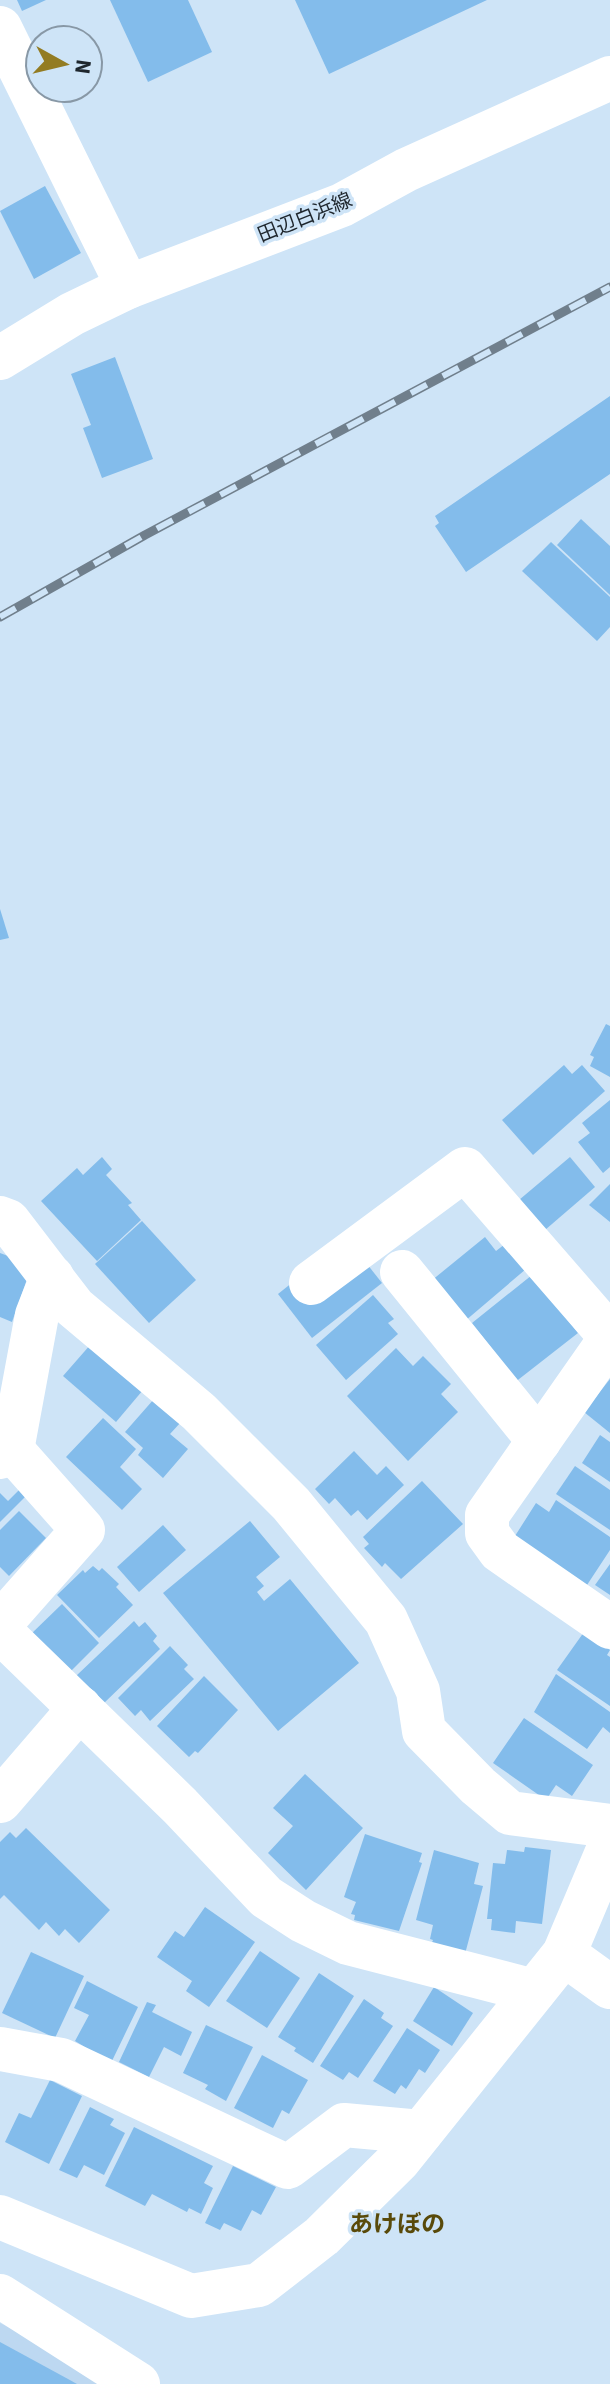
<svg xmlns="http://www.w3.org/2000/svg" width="610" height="2384" font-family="'Source Sans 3','Noto Sans JP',sans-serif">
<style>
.built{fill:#bdd8f1}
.building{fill:#83bceb}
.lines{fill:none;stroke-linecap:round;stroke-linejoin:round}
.street{stroke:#fff;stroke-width:44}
.primary{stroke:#fff;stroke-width:44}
.rail-casing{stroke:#707f8c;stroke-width:9}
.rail{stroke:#cee4f7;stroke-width:6;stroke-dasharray:18;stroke-linecap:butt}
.labels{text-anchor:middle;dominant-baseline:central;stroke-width:7;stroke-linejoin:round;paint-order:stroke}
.street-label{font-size:20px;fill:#1e262d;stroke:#cee4f7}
.quarter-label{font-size:24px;font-weight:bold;fill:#594a0a;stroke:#cee4f7}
</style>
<rect width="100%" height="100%" fill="#cee4f7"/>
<polygon class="built" points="0,2323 99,2372 118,2384 0,2384"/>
<g class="building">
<polygon points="17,0 46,0 22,11"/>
<polygon points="110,0 188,0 212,52 148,82"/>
<polygon points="295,0 487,0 329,74"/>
<polygon points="45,186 81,253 34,279 0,211"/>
<polygon points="115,357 153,459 102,478 83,428 91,425 71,374"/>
<polygon points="610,396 610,474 466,572 435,526 439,523 435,516"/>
<polygon points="581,519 610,546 610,595 557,545"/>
<polygon points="551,542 610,597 610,627 597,641 522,571"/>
<polygon points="0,909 9,938 0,940"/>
<polygon points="606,1024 610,1026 610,1077 590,1066 594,1057 590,1055"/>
<polygon points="564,1065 572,1074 582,1065 605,1091 533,1155 502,1120"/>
<polygon points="610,1100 610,1167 603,1173 578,1142 590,1133 582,1123"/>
<polygon points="102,1157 112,1169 106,1175 132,1203 128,1205 141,1220 97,1261 41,1201 77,1168 83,1175"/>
<polygon points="570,1157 595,1187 545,1230 519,1200"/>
<polygon points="610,1184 610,1222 589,1205"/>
<polygon points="142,1221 196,1280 149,1323 95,1264"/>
<polygon points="485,1237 496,1251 505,1244 526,1269 465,1321 431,1281"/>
<polygon points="0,1253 32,1265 12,1322 0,1317"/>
<polygon points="367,1264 382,1283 312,1338 278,1294 298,1278"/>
<polygon points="532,1275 578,1333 514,1383 507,1368 472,1323"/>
<polygon points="373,1295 394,1319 388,1323 398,1334 346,1380 316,1345"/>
<polygon points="91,1344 143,1390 116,1422 63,1376"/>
<polygon points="396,1348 413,1366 423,1356 451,1384 441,1394 458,1412 408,1461 347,1396"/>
<polygon points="610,1379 610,1433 584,1412"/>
<polygon points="154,1399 181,1422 170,1434 188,1449 163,1478 138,1455 143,1448 125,1432"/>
<polygon points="103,1418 136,1449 120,1467 142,1489 122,1510 66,1457"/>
<polygon points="600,1435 610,1442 610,1482 582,1463"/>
<polygon points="354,1451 377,1475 386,1466 404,1485 367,1520 358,1510 351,1516 335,1498 329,1504 315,1489"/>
<polygon points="575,1466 610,1490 610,1530 556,1494"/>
<polygon points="422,1481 463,1524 401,1579 385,1563 382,1567 364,1548 369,1544 363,1537"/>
<polygon points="20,1489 27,1495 0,1522 0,1493 8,1501"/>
<polygon points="556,1500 610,1537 610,1550 587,1585 515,1536 536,1503 549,1512"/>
<polygon points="19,1511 46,1538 9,1576 0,1567 0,1530"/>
<polygon points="250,1521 280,1557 256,1577 264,1586 257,1592 264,1601 290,1579 359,1663 278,1731 163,1593"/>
<polygon points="163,1525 186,1550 139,1592 117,1567"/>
<polygon points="610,1564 610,1595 595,1585"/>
<polygon points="93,1566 99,1571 102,1568 119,1584 116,1587 133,1605 99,1638 57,1595 83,1570 85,1573"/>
<polygon points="62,1604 99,1643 68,1674 30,1635"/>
<polygon points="134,1621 139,1627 145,1622 157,1636 153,1641 160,1649 103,1704 76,1676"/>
<polygon points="584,1632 610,1650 607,1655 610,1657 610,1706 557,1670"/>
<polygon points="170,1646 188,1665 184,1669 194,1679 150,1721 141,1710 135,1716 118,1698"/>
<polygon points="556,1674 610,1712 610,1733 603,1727 587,1749 534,1712"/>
<polygon points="204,1676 238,1710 198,1753 195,1751 189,1757 157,1726"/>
<polygon points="524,1718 593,1765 572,1796 556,1785 546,1800 493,1763"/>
<polygon points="305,1774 363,1828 306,1890 268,1853 293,1826 273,1808"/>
<polygon points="26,1828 110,1910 79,1943 65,1929 59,1936 46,1922 39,1930 4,1895 0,1899 0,1842 10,1832 16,1838"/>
<polygon points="365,1834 422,1853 419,1862 422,1863 399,1931 354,1920 355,1915 351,1914 356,1902 344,1897"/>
<polygon points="525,1847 551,1850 542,1924 516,1921 515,1933 491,1930 492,1919 487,1919 493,1863 505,1864 507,1850 524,1852"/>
<polygon points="434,1850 479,1863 474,1884 483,1886 465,1954 431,1945 433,1940 430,1939 433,1925 416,1920"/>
<polygon points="205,1907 255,1942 209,2007 186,1991 192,1981 157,1957 175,1931 184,1937"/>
<polygon points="260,1951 300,1978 267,2028 226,2001"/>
<polygon points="31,1952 84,1976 55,2038 2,2013"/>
<polygon points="319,1973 354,1996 313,2063 294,2051 296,2048 278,2037"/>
<polygon points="87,1981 138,2007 111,2063 75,2041 89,2015 74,2008"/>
<polygon points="434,1987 473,2013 452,2046 413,2021"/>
<polygon points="364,1999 384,2013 381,2018 393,2026 358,2078 349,2072 343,2080 320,2066"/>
<polygon points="147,2002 156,2005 152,2012 192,2032 181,2056 164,2047 149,2077 119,2062"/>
<polygon points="206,2025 253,2047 226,2101 205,2089 208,2085 183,2073"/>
<polygon points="407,2028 440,2050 425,2073 419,2069 406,2089 401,2085 395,2094 373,2081"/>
<polygon points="262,2055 308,2080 289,2114 282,2110 273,2128 234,2108"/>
<polygon points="50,2080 82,2096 49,2164 5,2142 19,2113 31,2118"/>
<polygon points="90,2107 114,2119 110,2125 125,2133 104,2175 84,2165 77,2178 59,2170"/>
<polygon points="134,2127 213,2166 204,2183 213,2188 201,2214 189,2208 187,2212 152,2194 145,2206 105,2186"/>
<polygon points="233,2166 276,2187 261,2215 252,2210 241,2231 224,2223 220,2230 205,2223"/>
<polygon points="0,2342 68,2379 77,2384 0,2384"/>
</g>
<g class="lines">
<g class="street">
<polyline points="0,28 128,287"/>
<polyline points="0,1218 8,1221 74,1307 199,1412 291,1504 386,1620 418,1691 424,1731 478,1786 510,1813 610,1826"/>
<polyline points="402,1272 539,1441"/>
<polyline points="311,1283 465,1169 610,1336"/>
<polyline points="610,1339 487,1515 487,1533 500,1551 610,1627"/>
<polyline points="0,1457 12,1450 37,1315 52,1277"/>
<polyline points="0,1624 83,1530 12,1450"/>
<polyline points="0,1631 180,1806 266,1897 303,1921 348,1943 534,1991"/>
<polyline points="0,1801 80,1708"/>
<polyline points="564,1954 610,1987"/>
<polyline points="0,2049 61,2060 288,2167 344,2125 421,2132"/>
<polyline points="0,2217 191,2296 259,2285 322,2236 399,2160 564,1954 610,1845"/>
<polyline points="0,2296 138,2384"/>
</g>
<polyline class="primary" points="0,358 72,314 128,287 342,205 406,170 610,78"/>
<defs>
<polyline id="rail" points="0,617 145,535 610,287"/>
</defs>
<use href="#rail" class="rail-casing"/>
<use href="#rail" class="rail"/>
</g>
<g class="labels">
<g class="street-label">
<text transform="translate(305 218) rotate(-22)">田辺白浜線</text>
</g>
<g class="quarter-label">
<text x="397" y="2224">あけぼの</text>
</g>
</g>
<g transform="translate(64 64) rotate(98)"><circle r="38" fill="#cee4f7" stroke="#8898a6" stroke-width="2"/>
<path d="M0-6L14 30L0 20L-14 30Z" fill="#937c23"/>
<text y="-12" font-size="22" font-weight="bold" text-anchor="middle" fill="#1e262d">N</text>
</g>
</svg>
